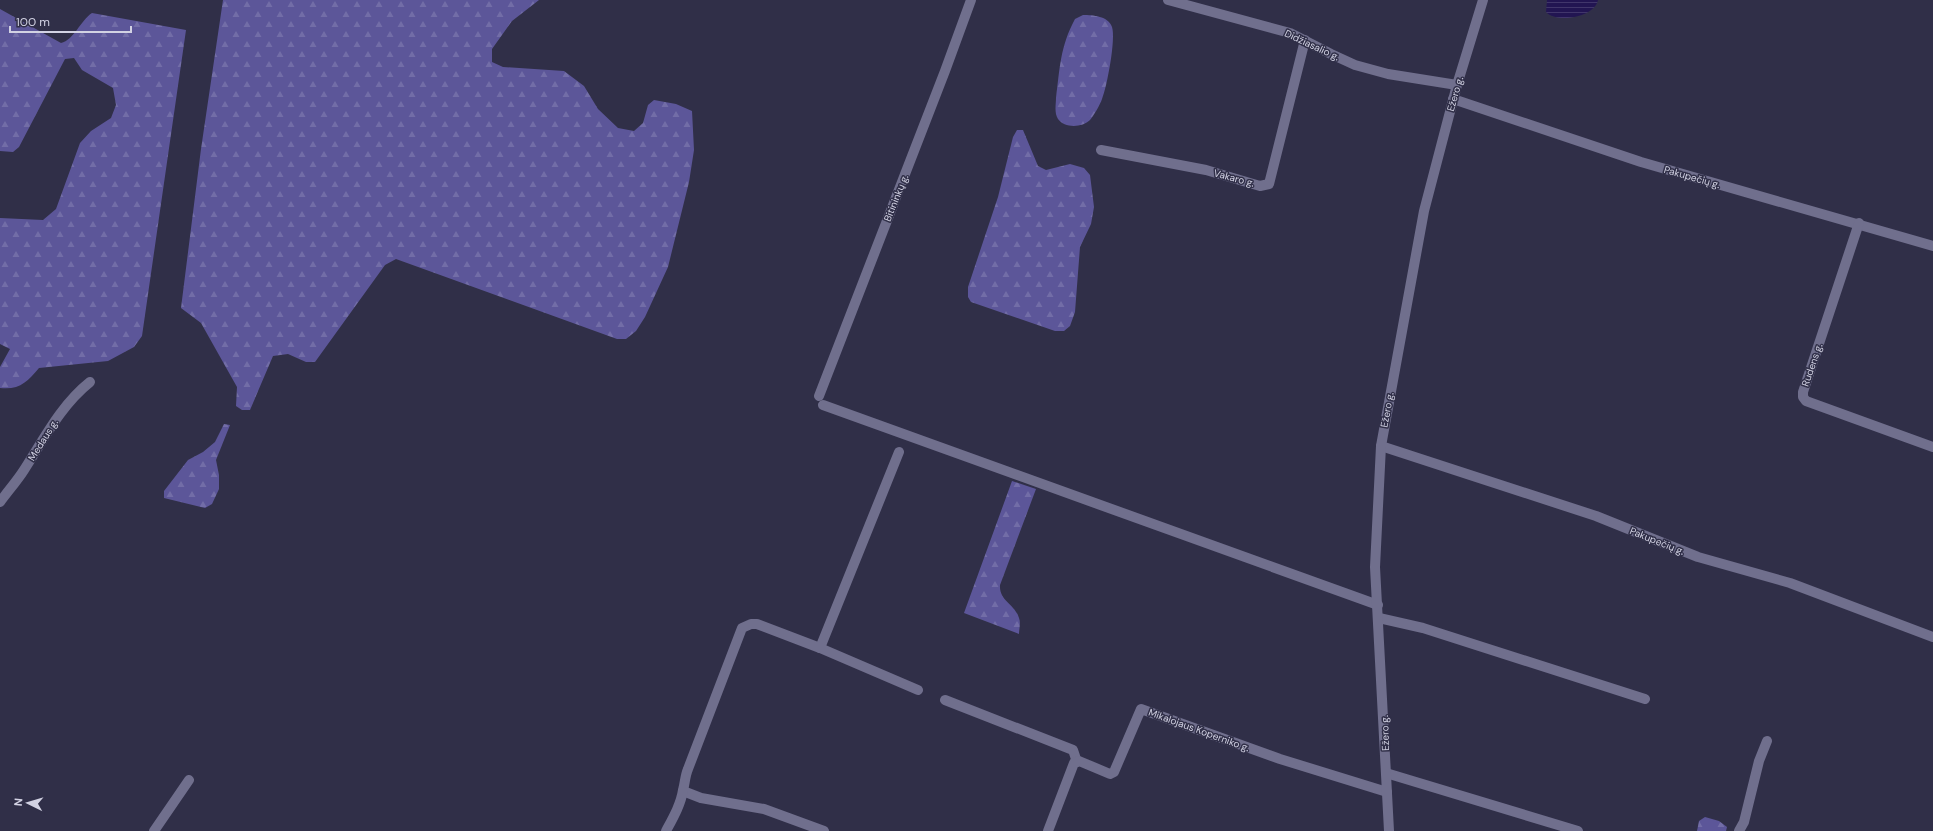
<svg xmlns="http://www.w3.org/2000/svg" width="1933" height="831" font-family="'DM Sans',sans-serif">
<style>
.forest{fill:url(#forest-firs)}
.water{fill:url(#water-rules)}
.lines{fill:none;stroke-linecap:round;stroke-linejoin:round}
.minor{stroke:#706f8d;stroke-width:10}
.labels{text-anchor:middle;dominant-baseline:central;stroke-width:3;stroke-linejoin:round;paint-order:stroke}
.street-label{font-size:10px;fill:#d2d2e3;stroke:#302f48}
</style>
<defs>
<pattern id="forest-firs" width="22" height="20" patternUnits="userSpaceOnUse"><rect width="22" height="20" fill="#5c5699"/><path d="M5 1l3.5 6h-7zM16 11l3.5 6h-7z" fill="#726da7"/></pattern>
<pattern id="water-rules" width="6" height="5" patternUnits="userSpaceOnUse"><rect width="6" height="5" fill="#221552"/><path d="M0 2.5h6" fill="none" stroke="#41366b"/></pattern>
</defs>
<rect width="100%" height="100%" fill="#302f48"/>
<g class="forest">
<polygon points="223,0 539,0 512,21 492,49 492,62 503,67 564,71 584,86 598,109 618,128 634,131 643,123 648,105 654,100 676,104 692,111 694,150 689,182 668,267 645,317 636,331 626,339 617,339 396,259 385,265 315,362 306,362 288,354 273,356 250,410 242,410 236,406 237,387 201,323 181,308 201,149"/>
<path d="M0 9 61 43C74 40 80 21 92 13L186 30 142 336 134 347 108 361 39 368C27 382 20 390 0 388V367L10 349 0 344V218L43 220 56 209 80 143 91 131 111 118 116 105 113 88 82 70 74 58 65 59 19 147 13 152 0 151Z"/>
<path d="M1083 15C1093 15 1108 16 1112 27 1116 39 1107 87 1102 99 1100 105 1094 115 1090 120 1082 128 1064 128 1058 119 1054 113 1056 104 1056 98 1060 68 1060 47 1075 19Z"/>
<polygon points="1017,130 1023,130 1038,166 1046,170 1070,164 1084,168 1090,175 1094,207 1091,224 1080,247 1075,312 1070,326 1064,331 1055,331 971,302 968,297 968,287 998,197 1013,137"/>
<polygon points="224,424 230,425 216,460 219,475 219,489 212,504 205,508 164,498 164,491 188,460 203,452 215,442"/>
<path d="M1012 481 1036 489 1000 585C999 601 1015 604 1019 618 1021 623 1019 629 1019 634L964 613Z"/>
<polygon points="1705,817 1719,821 1727,827 1726,831 1697,831 1699,821"/>
</g>
<path class="water" d="M1547 0H1598C1595 17 1557 24 1546 12Z"/>
<g class="lines">
<g class="minor">
<polyline points="1168,0 1290,33 1331,54 1355,65 1388,74 1457,85"/>
<polyline points="1453,99 1641,162 1933,246"/>
<polyline points="1101,150 1206,170 1260,186 1269,184 1305,40"/>
<polyline points="1859,223 1803,392 1803,397 1806,401 1933,447"/>
<polyline points="819,396 945,71 971,0"/>
<polyline points="823,405 1378,605"/>
<polyline points="1381,446 1596,516 1698,557 1790,583 1933,637"/>
<path d="M0 502C8 491 17 481 24 470 44 439 61 405 90 382"/>
<polyline points="1379,618 1423,628 1645,699"/>
<polyline points="820,648 899,452"/>
<polyline points="945,700 1073,750 1077,762"/>
<polyline points="1386,773 1578,831"/>
<polyline points="683,791 701,798 764,809 824,831"/>
<polyline points="154,831 189,780"/>
<path d="M666 831C673 818 681 804 683 790 685 783 685 776 688 769L742 628 751 624H757L820 648 918 690"/>
<polyline points="1048,831 1074,763 1079,761 1110,774 1114,772 1141,709 1280,759 1387,792"/>
<polyline points="1389,831 1375,567 1381,446 1424,211 1457,85 1483,0"/>
<polyline points="1739,831 1744,822 1759,761 1767,741"/>
</g>
</g>
<g class="labels">
<g class="street-label">
<text transform="translate(1312 45) rotate(25)">Didžiasalio g.</text>
<text transform="translate(1455 94) rotate(-74)">Ežero g.</text>
<text transform="translate(1692 177) rotate(16)">Pakupečių g.</text>
<text transform="translate(1234 178) rotate(15)">Vakaro g.</text>
<text transform="translate(896 198) rotate(-68)">Bitininkų g.</text>
<text transform="translate(1812 365) rotate(-71)">Rudens g.</text>
<text transform="translate(1387 410) rotate(-80)">Ežero g.</text>
<text transform="translate(43 440) rotate(-58)">Medaus g.</text>
<text transform="translate(1657 541) rotate(22)">Pakupečių g.</text>
<text transform="translate(1199 730) rotate(20)">Mikalojaus Koperniko g.</text>
<text transform="translate(1385 733) rotate(-92)">Ežero g.</text>
</g>
</g>
<g transform="translate(28 803) rotate(275)" stroke="#302f48" stroke-width="3" paint-order="stroke">
<path d="M0-3L7 15L0 10L-7 15Z" fill="#d2d2e3"/>
<text y="-6" font-size="11" font-weight="bold" text-anchor="middle" fill="#d2d2e3">N</text>
</g>
<path d="M10 26v6h121v-6" fill="none" stroke="#d2d2e3" stroke-width="2"/>
<text x="16" y="26" font-size="12" fill="#d2d2e3" stroke="#302f48" stroke-width="3" paint-order="stroke">100 m</text>
</svg>
